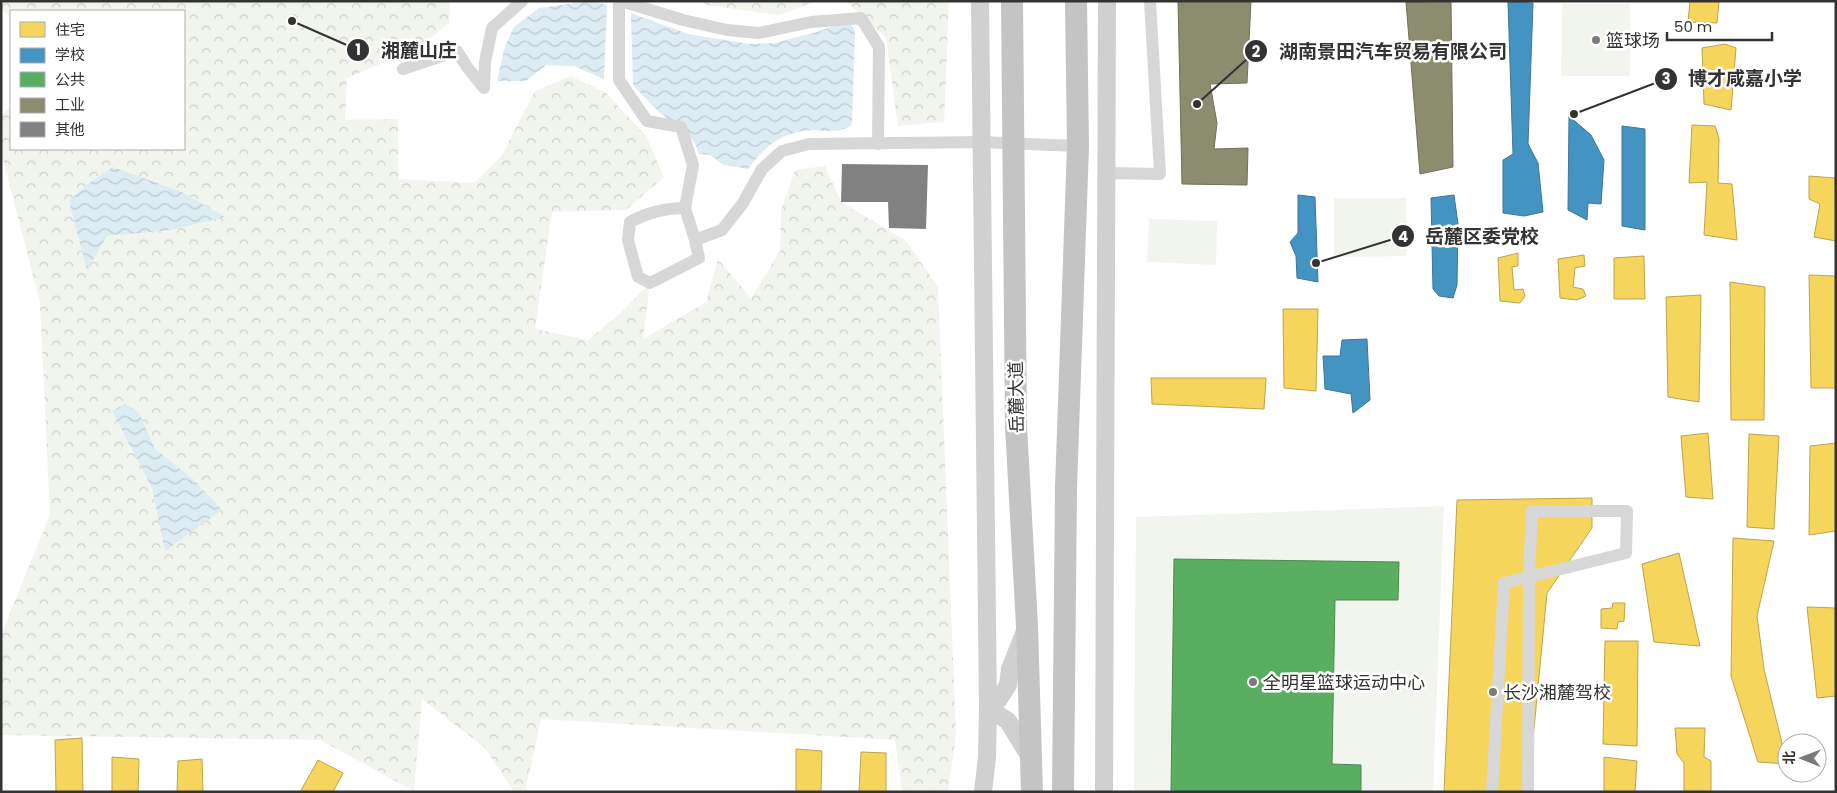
<svg xmlns="http://www.w3.org/2000/svg" width="1837" height="793" font-family="Poppins,'Noto Sans SC',sans-serif">
<style>
.forest{fill:url(#forest-crowns)}
.pitch{fill:#f1f5ed}
.water{fill:url(#water-waves)}
.homes{fill:#f6d55c;stroke:#bca450}
.schools{fill:#4393c3;stroke:#3e7698}
.public{fill:#5aae61;stroke:#4e8953}
.industry{fill:#8c8c6e;stroke:#71715c}
.building{fill:#818181}
.lines{fill:none;stroke-linecap:round;stroke-linejoin:round}
.street{stroke:#d7d7d7;stroke-width:12}
.secondary{stroke:#d0d0d0;stroke-width:18}
.highway{stroke:#c4c4c4;stroke-width:22}
.poi-dot{fill:#7a7a7a;stroke:#fff;stroke-width:2}
.labels{text-anchor:middle;dominant-baseline:central;stroke-width:5;stroke-linejoin:round;paint-order:stroke}
.poi-label{font-size:18px;fill:#333;stroke:#fff;text-anchor:start}
.street-label{font-size:18px;fill:#333;stroke:#fff}
.leader{fill:none;stroke:#333;stroke-width:2}
.callout-dot{fill:#333;stroke:#fff;stroke-width:2}
.mark-label{font-size:15px;text-anchor:middle;font-weight:bold;fill:#fff}
.callout-label{font-size:19px;text-anchor:middle;font-weight:bold;fill:#333;stroke:#fff;stroke-width:5;stroke-linejoin:round;paint-order:stroke}
</style>
<defs>
<pattern id="forest-crowns" width="20" height="18" patternUnits="userSpaceOnUse" patternTransform="scale(1.25)"><rect width="20" height="18" fill="#f1f5ed"/><path d="M2 6a3 3 0 1 1 6 0M12 15a3 3 0 1 1 6 0" fill="none" stroke="#cfd2cc"/></pattern>
<pattern id="water-waves" width="16" height="10" patternUnits="userSpaceOnUse" patternTransform="scale(1.25)"><rect width="16" height="10" fill="#ddebf3"/><path d="M0 5q4-4 8 0t8 0" fill="none" stroke="#becad1"/></pattern>
</defs>
<rect width="100%" height="100%" fill="#fff"/>
<g class="forest">
<polygon points="1,1 450,1 449,23 419,47 347,78 345,120 398,119 398,179 474,183 502,155 535,91 571,76 606,93 646,136 664,177 626,210 552,212 535,329 588,340 623,311 650,283 643,339 706,302 718,259 751,298 780,251 781,210 795,170 825,166 841,202 905,240 938,287 956,734 948,792 902,792 895,740 541,719 525,792 514,792 485,748 422,699 414,791 320,740 1,735 1,635 50,515 40,302 1,152 1,116 11,105 11,149 184,149 184,11 11,11 11,18 1,9"/>
<polygon points="700,1 816,1 779,15 707,5"/>
<polygon points="846,1 949,1 944,122 898,126 886,38"/>
</g>
<g class="pitch">
<polygon points="1562,4 1630,4 1630,76 1561,76"/>
<polygon points="1334,198 1406,198 1406,256 1334,257"/>
<polygon points="1149,219 1217,221 1216,265 1147,262"/>
<polygon points="1444,506 1433,792 1134,792 1136,517"/>
</g>
<g class="water">
<polygon points="591,1 607,5 604,79 574,66 546,65 526,81 497,81 505,46 514,27 539,8"/>
<path d="M631 13 688 34 750 44 775 43 820 31 845 21 850 23 855 31 852 124C840 136 819 128 803 131 778 135 762 149 748 169L724 165 710 155 699 154C693 131 673 125 657 110 648 102 641 93 633 85Z"/>
<polygon points="113,167 184,193 225,217 171,230 107,236 87,270 69,201 86,185"/>
<polygon points="125,404 139,413 155,449 193,479 222,510 165,551 152,488 112,411"/>
</g>
<g class="homes">
<polygon points="1690,1 1719,1 1717,23 1688,22"/>
<polygon points="1725,44 1736,48 1731,110 1704,104 1702,48"/>
<polygon points="1692,125 1715,126 1719,138 1718,183 1732,184 1737,240 1704,235 1707,182 1689,183"/>
<polygon points="1809,176 1835,178 1836,241 1814,237 1820,204 1809,199"/>
<polygon points="1518,253 1518,266 1512,267 1514,290 1523,289 1525,296 1520,303 1500,301 1498,258"/>
<polygon points="1584,255 1585,266 1575,268 1573,287 1583,289 1586,296 1577,300 1560,298 1558,259"/>
<polygon points="1644,256 1645,299 1614,299 1614,258"/>
<polygon points="1809,275 1836,276 1836,388 1811,388"/>
<polygon points="1730,282 1765,287 1764,420 1731,420"/>
<polygon points="1701,295 1699,402 1668,397 1666,297"/>
<polygon points="1283,309 1318,309 1316,391 1284,388"/>
<polygon points="1151,378 1266,378 1264,409 1152,404"/>
<polygon points="1708,433 1713,499 1686,497 1681,436"/>
<polygon points="1749,434 1779,436 1774,529 1747,527"/>
<polygon points="1836,443 1836,531 1809,535 1810,446"/>
<polygon points="1592,498 1592,528 1547,593 1528,792 1444,792 1457,500"/>
<polygon points="1733,538 1774,541 1757,616 1764,669 1787,764 1758,762 1731,676"/>
<polygon points="1679,553 1700,646 1654,642 1642,564"/>
<polygon points="1613,603 1625,603 1624,621 1618,622 1617,629 1601,628 1601,609 1612,608"/>
<polygon points="1807,607 1836,608 1836,696 1817,698"/>
<polygon points="1605,641 1638,641 1637,746 1603,744"/>
<polygon points="1675,728 1705,728 1704,757 1711,761 1711,792 1684,792 1684,763 1677,754"/>
<polygon points="82,738 83,792 56,792 55,740"/>
<polygon points="796,749 822,751 821,792 796,792"/>
<polygon points="861,752 886,753 886,792 859,792"/>
<polygon points="112,757 139,759 138,792 112,792"/>
<polygon points="1604,757 1637,761 1635,792 1604,792"/>
<polygon points="202,759 203,792 177,792 178,761"/>
<polygon points="318,760 343,773 333,792 300,792"/>
</g>
<g class="schools">
<polygon points="1508,2 1533,3 1528,144 1538,163 1543,212 1524,216 1503,213 1503,160 1513,154"/>
<polygon points="1569,116 1591,135 1604,160 1601,204 1588,203 1587,220 1568,210"/>
<polygon points="1622,126 1645,129 1645,230 1622,226"/>
<polygon points="1298,195 1315,197 1318,282 1297,278 1296,256 1290,242 1298,233"/>
<polygon points="1454,195 1458,224 1457,285 1453,298 1439,296 1433,289 1431,198"/>
<polygon points="1367,339 1370,400 1353,413 1351,394 1325,389 1323,356 1340,356 1342,340"/>
</g>
<polygon class="public" points="1174,559 1399,562 1398,600 1335,600 1332,764 1361,765 1361,792 1171,792"/>
<g class="industry">
<polygon points="1178,1 1251,1 1247,83 1210,84 1217,123 1214,149 1248,148 1247,185 1182,184"/>
<polygon points="1451,1 1453,167 1420,174 1406,2"/>
</g>
<polygon class="building" points="842,164 928,165 926,229 889,228 888,202 841,202"/>
<g class="lines">
<g class="street">
<polyline points="619,1 619,80 647,121 681,127 693,165 685,208"/>
<polyline points="621,1 683,20 727,30 759,33 811,22 861,18 879,47 878,144"/>
<polyline points="403,69 457,51 467,67 484,88 485,62 492,28 522,1"/>
<polyline points="1106,173 1160,174 1150,1"/>
<path d="M695 240 685 208C665 208 648 212 630 222L628 240 638 277 650 283 699 258 695 240 722 230 743 203 762 169 782 151 809 144 982 142 1078 146"/>
<polyline points="1492,792 1504,583 1626,553 1627,511 1532,511 1529,576 1528,792"/>
</g>
<g class="secondary">
<polyline points="980,1 988,708 987,757 983,792"/>
<polyline points="1025,631 1010,669 1008,685 999,699 988,708 1008,721 1031,759"/>
<polyline points="1104,792 1107,1"/>
</g>
<g class="highway">
<polyline points="1012,1 1016,426 1027,626 1032,792"/>
<polyline points="1063,792 1066,488 1078,146 1076,1"/>
</g>
</g>
<g class="poi-dot">
<circle cx="1596" cy="40" r="5"/>
<circle cx="1253" cy="682" r="5"/>
<circle cx="1493" cy="692" r="5"/>
</g>
<g class="labels">
<g class="poi-label">
<text x="1606" y="40">篮球场</text>
<text x="1263" y="682">全明星篮球运动中心</text>
<text x="1503" y="692">长沙湘麓驾校</text>
</g>
<g class="street-label">
<text transform="translate(1016 397) rotate(-91)">岳麓大道</text>
</g>
</g>
<path class="leader" d="M292 21L358 50M1197 104L1256 51M1574 114L1666 79M1316 263L1403 236"/>
<g class="callout-dot">
<circle cx="292" cy="21" r="5"/>
<circle cx="1197" cy="104" r="5"/>
<circle cx="1574" cy="114" r="5"/>
<circle cx="1316" cy="263" r="5"/>
<circle cx="358" cy="50" r="12"/>
<circle cx="1256" cy="51" r="12"/>
<circle cx="1666" cy="79" r="12"/>
<circle cx="1403" cy="236" r="12"/>
</g>
<g class="mark-label">
<text x="358" y="55">1</text>
<text x="1256" y="57">2</text>
<text x="1666" y="84">3</text>
<text x="1403" y="242">4</text>
</g>
<g class="callout-label">
<text x="419" y="57">湘麓山庄</text>
<text x="1393" y="58">湖南景田汽车贸易有限公司</text>
<text x="1745" y="85">博才咸嘉小学</text>
<text x="1482" y="243">岳麓区委党校</text>
</g>
<rect width="1837" height="793" fill="none" stroke="#333333" stroke-width="5"/>
<rect x="10" y="10" width="175" height="140" fill="#ffffff" stroke="#adadad"/>
<rect x="20" y="22" width="25" height="15" fill="#f6d55c" stroke="#adadad"/>
<text x="55" y="35" font-size="15" fill="#333333">住宅</text>
<rect x="20" y="48" width="25" height="15" fill="#4393c3" stroke="#adadad"/>
<text x="55" y="60" font-size="15" fill="#333333">学校</text>
<rect x="20" y="72" width="25" height="15" fill="#5aae61" stroke="#adadad"/>
<text x="55" y="85" font-size="15" fill="#333333">公共</text>
<rect x="20" y="98" width="25" height="15" fill="#8c8c6e" stroke="#adadad"/>
<text x="55" y="110" font-size="15" fill="#333333">工业</text>
<rect x="20" y="122" width="25" height="15" fill="#818181" stroke="#adadad"/>
<text x="55" y="135" font-size="15" fill="#333333">其他</text>
<g transform="translate(1802 758) rotate(271)"><circle r="24" fill="#ffffff" stroke="#adadad"/>
<path d="M0-4L9 19L0 12L-9 19Z" fill="#7a7a7a"/>
<text y="-8" font-size="14" font-weight="bold" text-anchor="middle" fill="#333333">北</text>
</g>
<path d="M1667 32v8h105v-8" fill="none" stroke="#333333" stroke-width="2.5"/>
<text x="1674" y="32" font-size="15" fill="#333333" stroke="#ffffff" stroke-width="4" paint-order="stroke">50 m</text>
</svg>
